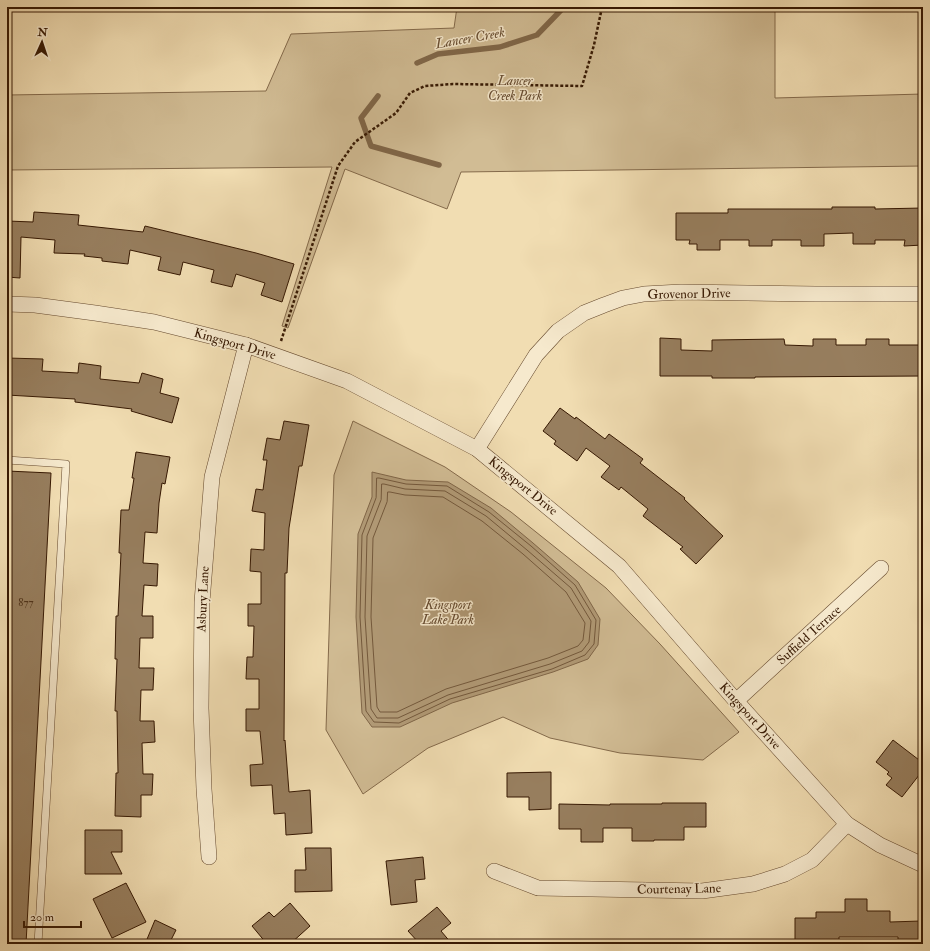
<svg xmlns="http://www.w3.org/2000/svg" width="930" height="951" font-family="'IM FELL Double Pica',serif">
<style>
.green{fill:#d1bc94;stroke:#846a4b}
.water{fill:#b19a76;stroke:#806648}
.lines{fill:none;stroke-linecap:round;stroke-linejoin:round}
.shore{stroke:#74593c;stroke-width:1}
.stream{stroke:#806648;stroke-width:5.5}
.building{fill:#977e5e;stroke:#361802}
.lane-casing{stroke:#65492e;stroke-width:8}
.street-casing{stroke:#65492e;stroke-width:16}
.path{stroke:#361802;stroke-width:2.5;stroke-dasharray:3 2;stroke-linecap:butt}
.lane{stroke:#f6e9cd;stroke-width:7}
.street{stroke:#f6e9cd;stroke-width:15}
.labels{text-anchor:middle;dominant-baseline:central;stroke-width:3;stroke-linejoin:round;paint-order:stroke}
.number-label{font-size:11px;fill:#4e3219}
.park-label{font-size:13px;font-style:italic;fill:#64492e;stroke:#f6e9cd}
.street-label{font-size:13px;fill:#361802;stroke:#f6e9cd}
.water-label{font-size:14px;font-style:italic;fill:#674c30;stroke:#f6e9cd}
</style>
<rect width="100%" height="100%" fill="#f1ddb2"/>
<filter id="stains"><feTurbulence type="fractalNoise" baseFrequency=".005" numOctaves="4"/><feColorMatrix values="0 0 0 0 .2 0 0 0 0 .09 0 0 0 0 .02 0 0 0 .5 -.17"/></filter>
<radialGradient id="worn" r=".72"><stop offset=".6" stop-color="#630" stop-opacity="0"/><stop offset="1" stop-color="#630" stop-opacity=".3"/></radialGradient>
<g class="green">
<polygon points="457,7 775,7 775,98 923,94 923,166 461,172 447,209 345,169 288,328 282,326 332,167 7,170 7,95 266,91 291,34 454,28"/>
<polygon points="353,421 445,467 511,512 606,588 660,644 739,732 703,760 620,753 550,738 503,717 428,748 363,794 326,730 334,475"/>
</g>
<polygon class="water" points="372,472 406,480 448,482 491,508 533,543 578,582 600,619 598,645 588,659 553,672 452,703 400,727 372,727 362,713 356,617 358,534 372,497"/>
<g class="lines">
<g class="shore">
<polygon points="377,478 379,478 406,484 447,486 489,512 531,546 575,585 596,620 594,644 585,655 552,669 450,699 399,723 374,722 366,711 360,617 362,535 376,498"/>
<polygon points="382,484 384,484 405,489 445,491 486,516 527,550 571,588 591,621 589,642 582,651 550,664 448,695 398,718 377,718 371,709 365,617 367,536 381,500"/>
<polygon points="388,492 390,492 405,495 443,497 482,521 523,554 566,592 585,623 583,640 578,646 548,658 446,689 397,712 380,712 377,707 371,617 373,538 387,502"/>
</g>
<g class="stream">
<polyline points="417,63 438,54 500,47 537,35 564,7"/>
<polyline points="378,96 361,118 371,146 439,165"/>
</g>
</g>
<g class="building">
<polygon points="832,207 875,207 875,209 923,208 923,245 904,246 905,240 875,240 875,244 853,244 853,233 824,234 824,246 801,246 801,240 772,240 772,246 749,246 749,240 720,240 720,250 697,250 697,244 689,244 690,240 676,240 676,213 728,213 728,209 832,209"/>
<polygon points="34,212 79,215 78,225 143,232 145,226 256,253 294,264 282,302 261,295 265,283 236,274 232,287 211,282 214,270 183,262 180,275 158,270 161,257 130,250 128,264 102,261 102,258 84,256 85,254 54,253 55,240 21,237 20,278 7,277 7,221 33,222"/>
<polygon points="660,338 681,339 681,350 712,351 712,340 784,339 785,345 813,346 813,339 836,339 836,345 866,345 866,339 889,339 889,345 923,345 923,376 755,377 755,378 712,378 712,376 660,376"/>
<polygon points="7,358 43,359 42,371 78,373 79,363 101,366 100,379 139,383 142,373 163,379 160,393 179,398 172,423 131,411 132,409 75,402 75,399 7,395"/>
<polygon points="560,408 575,419 576,417 605,439 609,434 643,459 640,463 685,498 684,499 723,536 696,564 680,549 683,547 643,516 648,509 621,487 619,490 601,477 610,466 586,448 577,461 554,444 556,441 543,431"/>
<polygon points="284,421 309,425 302,466 299,466 289,528 287,573 285,573 284,741 285,740 289,792 310,790 312,833 286,835 285,813 274,814 272,785 251,786 250,765 263,764 260,731 246,731 246,709 259,709 259,679 246,679 247,657 253,657 254,626 248,626 248,604 261,604 261,572 250,571 251,549 264,550 265,513 252,511 256,489 263,490 267,460 263,460 267,438 280,440"/>
<polygon points="136,452 170,457 165,484 162,483 159,503 157,533 145,532 143,563 158,564 157,586 144,585 142,616 153,616 153,638 140,638 139,668 154,668 153,690 141,690 140,721 154,721 155,742 142,743 143,774 153,774 152,795 141,795 141,817 115,816 116,773 118,773 117,711 115,711 117,659 115,659 116,616 118,616 121,553 119,553 121,510 129,510 134,478 132,478"/>
<polygon points="7,471 51,473 26,944 7,944"/>
<polygon points="893,740 923,763 923,770 902,797 886,785 892,778 887,774 889,772 876,762"/>
<polygon points="551,772 551,809 529,810 529,797 507,797 507,773"/>
<polygon points="662,803 706,803 706,827 684,827 684,840 654,840 654,841 632,841 632,828 603,828 603,842 581,842 581,829 559,829 559,804 610,805 610,804 662,804"/>
<polygon points="85,830 122,830 122,852 111,852 122,874 85,874"/>
<polygon points="305,848 331,848 332,891 295,892 295,870 306,870"/>
<polygon points="423,857 425,879 415,880 417,902 391,905 386,861"/>
<polygon points="126,883 146,922 112,938 93,899"/>
<polygon points="845,899 867,899 867,911 890,911 890,922 921,921 921,944 898,944 898,937 839,937 839,944 795,944 795,918 816,918 816,912 845,912"/>
<polygon points="290,903 310,926 290,944 267,944 252,926 269,912 274,917"/>
<polygon points="437,907 451,923 441,931 452,944 420,944 408,931"/>
<polygon points="155,920 176,930 169,944 145,944"/>
</g>
<g class="lines">
<defs>
<polyline id="lane" points="7,460 66,464 38,944"/>
<g id="street">
<polyline points="7,304 35,305 95,313 154,322 246,345 347,381 477,449 619,566 736,701 847,824 880,845 923,865"/>
<polyline points="477,449 536,355 558,331 584,313 604,305 623,298 644,294 681,292 816,294 923,294"/>
<polyline points="736,701 881,568"/>
<polyline points="209,857 204,789 201,708 202,602 212,477 246,345"/>
<polyline points="494,871 538,888 702,891 753,884 785,874 812,860 847,824"/>
</g>
</defs>
<use href="#lane" class="lane-casing"/>
<use href="#street" class="street-casing"/>
<polyline class="path" points="281,341 338,166 355,142 396,113 410,93 425,86 453,84 582,86 594,45 601,12 601,7"/>
<use href="#lane" class="lane"/>
<use href="#street" class="street"/>
</g>
<g class="labels">
<g class="number-label">
<text x="26" y="602">877</text>
</g>
<g class="park-label">
<text x="515" y="81">Lancer<tspan x="515" dy="15">Creek Park</tspan></text>
<text x="448" y="605">Kingsport<tspan x="448" dy="15">Lake Park</tspan></text>
</g>
<g class="street-label">
<text transform="translate(689 294) rotate(-1)">Grovenor Drive</text>
<text transform="translate(235 344) rotate(16)">Kingsport Drive</text>
<text transform="translate(523 486) rotate(39)">Kingsport Drive</text>
<text transform="translate(203 599) rotate(-87)">Asbury Lane</text>
<text transform="translate(809 635) rotate(-42)">Suffield Terrace</text>
<text transform="translate(750 716) rotate(48)">Kingsport Drive</text>
<text transform="translate(679 889) rotate(-1)">Courtenay Lane</text>
</g>
<g class="water-label">
<text transform="translate(470 38) rotate(-10)">Lancer Creek</text>
</g>
</g>
<rect width="930" height="951" fill="none" stroke="#f1ddb2" stroke-width="24"/>
<rect x="8" y="8" width="914" height="935" fill="none" stroke="#361802" stroke-width="2"/>
<rect x="12" y="12" width="906" height="927" fill="none" stroke="#361802"/>
<g transform="translate(42 42) rotate(3)" stroke="#f6e9cd" stroke-width="3" paint-order="stroke">
<path d="M0-3L7 15L0 10L-7 15Z" fill="#361802"/>
<text y="-6" font-size="11" font-weight="bold" text-anchor="middle" fill="#361802">N</text>
</g>
<path d="M24 921v6h57v-6" fill="none" stroke="#361802" stroke-width="2"/>
<text x="30" y="921" font-size="12" fill="#361802" stroke="#f6e9cd" stroke-width="3" paint-order="stroke">20 m</text>
<rect width="100%" height="100%" filter="url(#stains)"/>
<rect width="100%" height="100%" fill="url(#worn)"/>
</svg>
